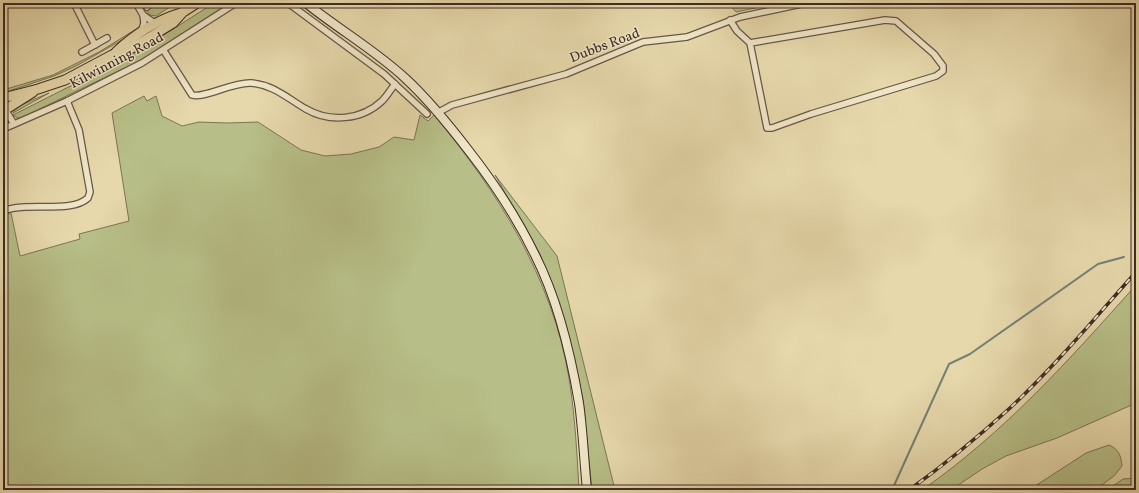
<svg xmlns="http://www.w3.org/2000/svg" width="1139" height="493" font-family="Vollkorn,serif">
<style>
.green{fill:#b7be87;stroke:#7a7556}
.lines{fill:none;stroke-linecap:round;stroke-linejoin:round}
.stream{stroke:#738176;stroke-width:2}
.street-casing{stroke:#685746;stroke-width:8}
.secondary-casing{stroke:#3e2c24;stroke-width:10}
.primary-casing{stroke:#3e2c24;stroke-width:11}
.street{stroke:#efe6c8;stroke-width:5.5}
.secondary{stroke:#efe6c8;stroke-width:8}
.primary{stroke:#e6d8ab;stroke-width:9}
.rail-casing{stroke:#3e2c24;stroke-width:3.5}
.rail{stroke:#efe6c8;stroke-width:2;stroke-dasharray:6;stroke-linecap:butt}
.labels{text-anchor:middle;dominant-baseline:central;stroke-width:3;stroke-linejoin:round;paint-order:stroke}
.street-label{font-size:14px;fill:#3e2c24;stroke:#efe6c8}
</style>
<rect width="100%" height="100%" fill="#e6d8ab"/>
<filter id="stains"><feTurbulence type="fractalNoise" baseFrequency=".005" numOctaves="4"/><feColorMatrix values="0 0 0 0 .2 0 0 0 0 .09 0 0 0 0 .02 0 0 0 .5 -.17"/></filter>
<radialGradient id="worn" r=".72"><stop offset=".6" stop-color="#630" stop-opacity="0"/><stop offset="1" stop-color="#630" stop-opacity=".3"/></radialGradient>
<g class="green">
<polygon points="156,3 176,3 156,16 150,15 144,7 149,10"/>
<polygon points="214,3 231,3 141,60 21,118 18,118 13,115 134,54"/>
<polygon points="728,3 779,3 736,12"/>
<polygon points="141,26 138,31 76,66 54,76 3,93 3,90 53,75 99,52"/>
<polygon points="49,93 13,113 16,107"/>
<path d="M144 96 147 101 156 96 162 116 182 126 199 122 227 123 258 122 301 150 325 156 351 154 379 147 394 137 414 140 420 115 428 121 434 115C498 192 552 277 569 378 575 415 577 453 579 490H3V216L11 213 20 256 80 239 79 234 129 221 112 113Z"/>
<polygon points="495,175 557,256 615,490 592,490 583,399 573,354 559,306 540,254"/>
<path d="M1136 285V403L1057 438 1006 456 982 469 951 490H922C1004 433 1070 359 1136 285Z"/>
<path d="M1109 445C1119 449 1121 456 1122 466L1114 476 1095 490H1029L1086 453Z"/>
<polygon points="1136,478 1136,490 1107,490 1123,479"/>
</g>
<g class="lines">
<polyline class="stream" points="892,490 949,364 970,354 1098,264 1124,257"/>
<defs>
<g id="street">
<polyline points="74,3 95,45"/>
<polyline points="136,3 143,15 156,24"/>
<polyline points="288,3 384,74 427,114"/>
<polyline points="147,7 151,3"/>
<polyline points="730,20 737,31 750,43 885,20 896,21 934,54 943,66 943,71 936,76 811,114 772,128 767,128 750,43"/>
<polyline points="141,32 144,23 143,15"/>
<path d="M164 51 192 95C204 99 232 82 251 83 274 85 287 98 306 109 330 123 362 120 382 101 387 96 391 89 395 84"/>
<polyline points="82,52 107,38"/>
<polyline points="5,109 14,124"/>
<polyline points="439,112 452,105 566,74 643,42 687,37 740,17 806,3"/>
<polyline points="3,129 67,101 142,63 236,3"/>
<path d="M3 211C27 201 71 214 88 198L90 192 79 130 67 101"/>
</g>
<path id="secondary" d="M306 3C338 29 375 50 405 78 429 100 449 125 469 151 494 183 517 218 535 255 557 298 571 356 579 403 583 431 584 461 587 490"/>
<g id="primary">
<path d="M116 52C134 35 157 20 181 13"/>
<polyline points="3,98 38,89 65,80 112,55 132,48 173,23 183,12 197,3"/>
<polyline points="3,111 33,92"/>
</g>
</defs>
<use href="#street" class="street-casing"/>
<use href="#secondary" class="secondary-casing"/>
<use href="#primary" class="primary-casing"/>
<use href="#street" class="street"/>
<use href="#secondary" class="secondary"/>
<use href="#primary" class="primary"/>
<defs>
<path id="rail" d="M909 490C944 465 978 437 1010 408 1055 366 1095 318 1136 272"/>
</defs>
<use href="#rail" class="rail-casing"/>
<use href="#rail" class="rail"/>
</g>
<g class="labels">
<g class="street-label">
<text transform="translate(605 46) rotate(-21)">Dubbs Road</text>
<text transform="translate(117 61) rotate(-28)">Kilwinning Road</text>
</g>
</g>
<rect width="1139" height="493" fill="none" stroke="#e6d8ab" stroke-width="16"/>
<rect x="4" y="4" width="1131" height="485" fill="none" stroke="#3e2c24" stroke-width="2"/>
<rect x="8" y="8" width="1123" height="477" fill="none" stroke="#3e2c24"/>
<rect width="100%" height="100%" filter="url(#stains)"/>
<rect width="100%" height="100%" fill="url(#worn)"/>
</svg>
